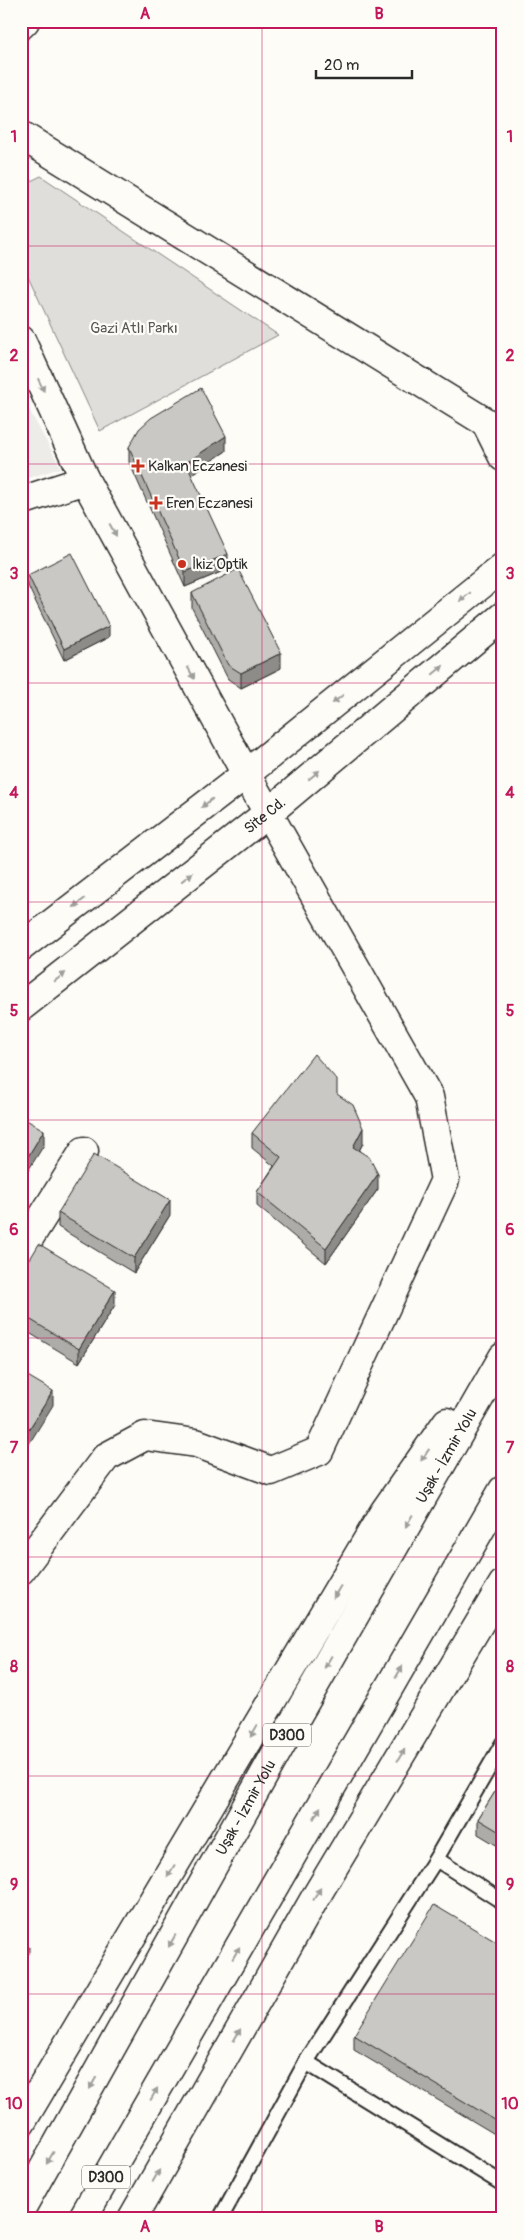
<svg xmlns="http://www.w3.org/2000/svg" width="524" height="2240" font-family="Pangolin,sans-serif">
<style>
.built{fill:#edece8}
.green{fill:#dfdeda;stroke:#858482}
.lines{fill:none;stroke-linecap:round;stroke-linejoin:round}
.service-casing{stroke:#2b2b2b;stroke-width:18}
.minor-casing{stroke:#2b2b2b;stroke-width:31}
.secondary-casing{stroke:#2b2b2b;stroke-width:31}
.trunk-casing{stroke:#2b2b2b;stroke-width:31}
.service{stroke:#fdfcf7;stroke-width:14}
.minor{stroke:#fdfcf7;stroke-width:28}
.secondary{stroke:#fdfcf7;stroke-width:28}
.trunk{stroke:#fdfcf7;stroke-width:28}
.wall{fill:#adaca9;stroke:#2b2b2b}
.shaded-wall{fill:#8d8c89;stroke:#2b2b2b}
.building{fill:#c9c8c4;stroke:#2b2b2b}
.oneway{fill:#9e9e9b}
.grid{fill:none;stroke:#c2185b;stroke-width:1;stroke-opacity:0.55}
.poi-dot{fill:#c8321e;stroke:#fdfcf7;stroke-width:2}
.labels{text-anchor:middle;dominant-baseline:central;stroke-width:4.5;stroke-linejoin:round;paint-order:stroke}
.shield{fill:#fdfcf7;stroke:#6a6a68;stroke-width:1}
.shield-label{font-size:14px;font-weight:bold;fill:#2b2b2b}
.park-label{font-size:15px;fill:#585857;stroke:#fdfcf7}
.poi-label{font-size:15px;fill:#2b2b2b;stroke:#fdfcf7;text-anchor:start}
.street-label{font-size:15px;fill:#2b2b2b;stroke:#fdfcf7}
.neatline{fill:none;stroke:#c2185b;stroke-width:2}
.grid-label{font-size:16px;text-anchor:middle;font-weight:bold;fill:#c2185b}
</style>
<rect width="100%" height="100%" fill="#fdfcf7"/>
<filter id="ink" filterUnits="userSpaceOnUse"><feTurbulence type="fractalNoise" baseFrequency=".02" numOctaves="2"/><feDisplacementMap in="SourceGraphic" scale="10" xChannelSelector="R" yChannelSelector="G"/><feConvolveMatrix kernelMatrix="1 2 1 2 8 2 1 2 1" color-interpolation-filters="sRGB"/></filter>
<g filter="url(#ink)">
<polygon class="built" points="21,395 61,468 21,480"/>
<polygon class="green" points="41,176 278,335 100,431 21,261 21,186"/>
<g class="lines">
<defs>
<g id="service">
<polyline points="436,1859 503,1902"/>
<polyline points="306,2062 503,2184"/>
<polyline points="220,2219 306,2062 436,1859 503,1743"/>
</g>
<g id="minor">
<polyline points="21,25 25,21"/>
<polyline points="21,340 85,480 246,774 429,1097 445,1180 319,1451 271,1471 196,1443 145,1436 106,1457 21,1570"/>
<polyline points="21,501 85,480"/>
<polyline points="21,1251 84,1151"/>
</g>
<g id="secondary">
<polyline points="21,135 503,433"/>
<polyline points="486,423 503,457"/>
<polyline points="21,947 246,774 503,567"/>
<path id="s1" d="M21 1007 268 813 503 616"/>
</g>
<g id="trunk">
<polyline points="21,2123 384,1512 447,1422"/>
<path id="s2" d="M21 2209 297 1716 503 1357"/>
<polyline points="82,2219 503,1490"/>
<polyline points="132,2219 315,1898 503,1584"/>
</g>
</defs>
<use href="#service" class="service-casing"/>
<use href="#minor" class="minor-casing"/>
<use href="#secondary" class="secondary-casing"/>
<use href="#trunk" class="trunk-casing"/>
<use href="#service" class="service"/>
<use href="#minor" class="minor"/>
<use href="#secondary" class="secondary"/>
<use href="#trunk" class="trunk"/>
</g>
<g class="wall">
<polygon points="129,447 226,451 191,474 228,569 185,587 129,462"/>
<polygon points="28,575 109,637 64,660 28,586"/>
<polygon points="192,593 281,668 241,688 228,679 192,608"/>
<polygon points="337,1095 363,1143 359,1151 378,1189 326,1263 257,1206 257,1192 274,1166 252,1148 252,1133"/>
<polygon points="58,1213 170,1215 134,1273 58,1227"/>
<polygon points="21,1274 115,1305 79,1363 21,1328"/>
<polygon points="503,1779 503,1849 478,1834 478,1819"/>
<polygon points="503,1946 503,2139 354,2050 354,2035"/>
</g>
<g class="shaded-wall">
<polygon points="226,436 226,451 186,478 186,463"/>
<polygon points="228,554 228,569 185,587 185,572"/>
<polygon points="109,626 109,637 64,660 64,649"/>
<polygon points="281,653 281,668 241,688 241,673"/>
<polygon points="363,1128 363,1143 353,1162 353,1147"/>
<polygon points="44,1130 44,1145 21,1182 21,1168"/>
<polygon points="378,1174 378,1189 326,1263 326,1248"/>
<polygon points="170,1200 170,1215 134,1273 134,1258"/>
<polygon points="115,1290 115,1305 79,1363 79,1349"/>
<polygon points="53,1391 53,1405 21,1457 21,1442"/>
<polygon points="29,1947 29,1952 21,1964 21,1958"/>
</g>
<g class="building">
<polygon points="201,388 226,436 186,463 228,554 185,572 129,447 139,429 151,418"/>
<polygon points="72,553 109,626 64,649 28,575"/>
<polygon points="238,569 281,653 241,673 228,665 192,593"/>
<polygon points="314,1054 337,1080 337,1094 353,1105 363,1128 353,1147 369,1157 378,1174 326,1248 257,1192 281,1157 252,1133"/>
<polygon points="21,1117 44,1130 21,1168"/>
<polygon points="94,1154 170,1200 134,1258 58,1213"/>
<polygon points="39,1244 115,1290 79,1349 21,1314 21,1274"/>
<polygon points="21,1372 53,1391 21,1442"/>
<polygon points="503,1779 503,1834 478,1819"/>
<polygon points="434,1905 503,1946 503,2125 354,2035"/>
<polygon points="21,1941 29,1947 21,1958"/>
</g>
<defs><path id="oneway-solid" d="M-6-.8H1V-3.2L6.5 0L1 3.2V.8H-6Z" transform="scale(1.25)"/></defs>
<g class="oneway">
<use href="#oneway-solid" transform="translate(41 385) rotate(65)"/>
<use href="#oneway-solid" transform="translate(113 530) rotate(61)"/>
<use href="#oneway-solid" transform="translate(465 597) rotate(141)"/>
<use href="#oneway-solid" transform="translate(438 670) rotate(-40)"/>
<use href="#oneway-solid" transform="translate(191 673) rotate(61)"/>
<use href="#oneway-solid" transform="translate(338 699) rotate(141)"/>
<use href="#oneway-solid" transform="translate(314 775) rotate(-40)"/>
<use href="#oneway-solid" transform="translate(207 803) rotate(142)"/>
<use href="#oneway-solid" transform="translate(187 877) rotate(-38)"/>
<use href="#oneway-solid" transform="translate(79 903) rotate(142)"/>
<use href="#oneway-solid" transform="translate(60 977) rotate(-38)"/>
<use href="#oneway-solid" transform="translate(425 1455) rotate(125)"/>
<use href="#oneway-solid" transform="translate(409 1521) rotate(120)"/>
<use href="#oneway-solid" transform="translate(337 1592) rotate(121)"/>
<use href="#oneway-solid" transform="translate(328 1662) rotate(120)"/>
<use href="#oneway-solid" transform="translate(399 1672) rotate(-60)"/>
<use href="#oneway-solid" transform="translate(254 1731) rotate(121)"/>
<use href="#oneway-solid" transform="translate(401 1755) rotate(-59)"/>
<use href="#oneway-solid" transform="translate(317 1813) rotate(-60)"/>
<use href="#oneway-solid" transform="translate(171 1871) rotate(121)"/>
<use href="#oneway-solid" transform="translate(317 1894) rotate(-59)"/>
<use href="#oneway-solid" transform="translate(172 1941) rotate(119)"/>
<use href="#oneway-solid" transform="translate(236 1953) rotate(-60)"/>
<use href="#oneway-solid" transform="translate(237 2035) rotate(-60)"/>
<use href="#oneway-solid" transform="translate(93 2083) rotate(119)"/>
<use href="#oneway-solid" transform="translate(154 2094) rotate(-60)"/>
<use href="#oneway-solid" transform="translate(50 2158) rotate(120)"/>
<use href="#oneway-solid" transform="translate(156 2176) rotate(-60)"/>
</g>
</g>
<path class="grid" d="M262 21V2219M21 246H503M21 464H503M21 683H503M21 902H503M21 1120H503M21 1338H503M21 1557H503M21 1776H503M21 1994H503"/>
<g class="poi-dot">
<path d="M135.5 458.5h5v5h5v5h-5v5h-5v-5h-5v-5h5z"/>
<path d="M153.5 495.5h5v5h5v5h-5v5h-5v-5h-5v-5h5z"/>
<circle cx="182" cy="564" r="5"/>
</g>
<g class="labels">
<g class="shield">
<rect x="263" y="1723.5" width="48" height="23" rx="4"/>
<rect x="82" y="2165.5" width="48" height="23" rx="4"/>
</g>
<g class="shield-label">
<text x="287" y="1735">D300</text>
<text x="106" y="2177">D300</text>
</g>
<g class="park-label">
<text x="134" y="328">Gazi Atlı Parkı</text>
</g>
<g class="poi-label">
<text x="148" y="466">Kalkan Eczanesi</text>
<text x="166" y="503">Eren Eczanesi</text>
<text x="192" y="564">İkiz Optik</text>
</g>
<g class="street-label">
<text stroke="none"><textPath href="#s1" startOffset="310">Site Cd.</textPath></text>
<text stroke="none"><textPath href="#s2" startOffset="865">Uşak - İzmir Yolu</textPath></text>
<text stroke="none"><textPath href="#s2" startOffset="460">Uşak - İzmir Yolu</textPath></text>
</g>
</g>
<rect width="524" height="2240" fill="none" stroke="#fdfcf7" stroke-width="55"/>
<path d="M316 70v8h96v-8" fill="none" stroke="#2b2b2b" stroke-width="2.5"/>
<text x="324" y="70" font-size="15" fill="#2b2b2b" stroke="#fdfcf7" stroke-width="4" paint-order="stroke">20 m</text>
<rect x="28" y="28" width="468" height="2184" class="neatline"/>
<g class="grid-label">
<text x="145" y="19">A</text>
<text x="379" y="19">B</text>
<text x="14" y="142">1</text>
<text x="510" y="142">1</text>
<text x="14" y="361">2</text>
<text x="510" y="361">2</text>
<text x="14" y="579">3</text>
<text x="510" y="579">3</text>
<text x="14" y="798">4</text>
<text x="510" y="798">4</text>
<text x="14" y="1016">5</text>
<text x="510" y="1016">5</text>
<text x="14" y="1235">6</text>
<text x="510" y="1235">6</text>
<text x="14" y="1453">7</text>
<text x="510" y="1453">7</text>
<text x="14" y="1672">8</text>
<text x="510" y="1672">8</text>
<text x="14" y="1890">9</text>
<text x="510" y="1890">9</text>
<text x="14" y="2109">10</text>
<text x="510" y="2109">10</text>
<text x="145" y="2232">A</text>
<text x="379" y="2232">B</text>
</g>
</svg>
